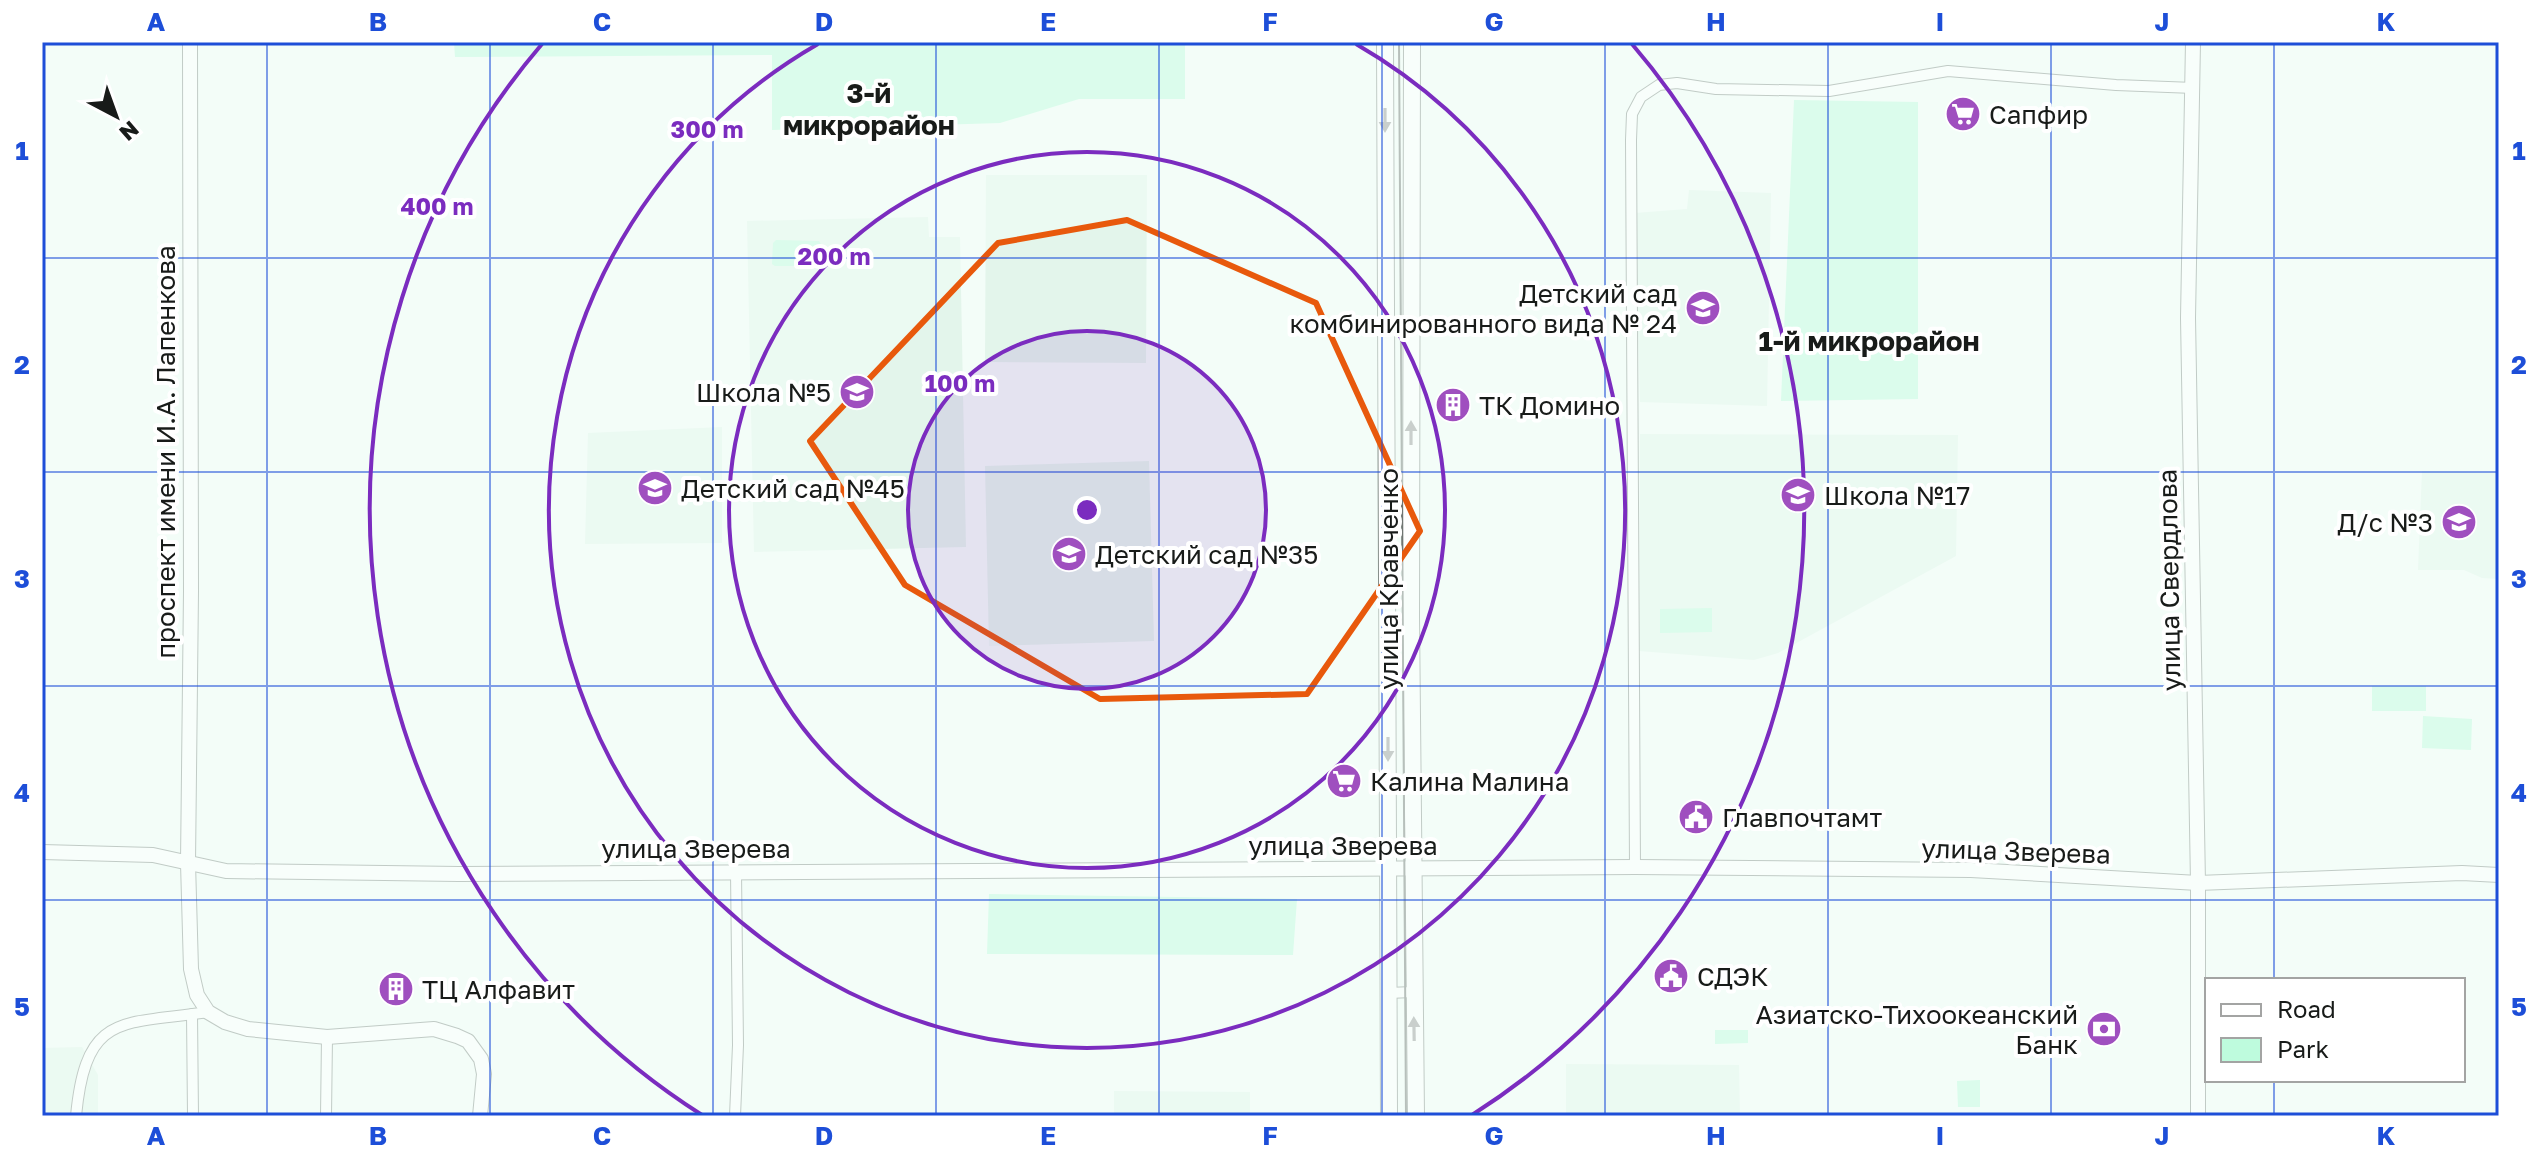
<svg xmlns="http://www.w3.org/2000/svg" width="2541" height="1158" font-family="'Golos Text',sans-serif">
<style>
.built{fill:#e3f5eb}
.green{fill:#befbdd}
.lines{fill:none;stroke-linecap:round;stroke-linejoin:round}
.street-casing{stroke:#868f8a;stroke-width:12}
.secondary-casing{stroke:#868f8a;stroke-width:16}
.primary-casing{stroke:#868f8a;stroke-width:18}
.street{stroke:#fff;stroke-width:10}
.secondary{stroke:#fff;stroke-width:14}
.primary{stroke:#fff;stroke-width:16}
.tram{stroke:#707572;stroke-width:2}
.oneway{fill:#979898}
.marked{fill:none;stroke:#e8590c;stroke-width:6;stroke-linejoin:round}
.grid{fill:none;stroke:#1d4ed8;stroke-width:2;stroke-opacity:0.55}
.ring{fill:none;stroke:#7b2cbf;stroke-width:4}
.labels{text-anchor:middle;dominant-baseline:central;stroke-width:8;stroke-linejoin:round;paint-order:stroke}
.poi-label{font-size:26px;fill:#181b19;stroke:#fff;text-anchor:start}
.street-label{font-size:26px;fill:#181b19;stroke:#fff}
.neighbourhood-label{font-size:28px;font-weight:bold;fill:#181b19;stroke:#fff}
.centre{fill:#7b2cbf;stroke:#fff;stroke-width:4}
.ring-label{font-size:24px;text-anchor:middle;font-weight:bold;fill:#7b2cbf;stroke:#fff;stroke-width:8;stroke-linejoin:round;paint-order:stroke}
.neatline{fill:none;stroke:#1d4ed8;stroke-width:3}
.grid-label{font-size:26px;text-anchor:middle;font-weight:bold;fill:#1d4ed8}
</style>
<rect width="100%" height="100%" fill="#f3fdf8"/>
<g class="built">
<polygon points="986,175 1147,175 1146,363 985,362"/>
<polygon points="1689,190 1771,193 1767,406 1640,402 1635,213 1687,209"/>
<polygon points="928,217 929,237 960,237 966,547 754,552 747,221"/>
<polygon points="722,427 722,543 585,544 588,433"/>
<polygon points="1640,434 1958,435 1956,556 1778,653 1754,660 1639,651"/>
<polygon points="1149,461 1154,641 989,646 985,466"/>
<polygon points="2422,471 2499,473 2499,579 2482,578 2464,570 2418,570"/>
<polygon points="82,1047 98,1075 98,1116 42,1116 42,1048"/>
<polygon points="1566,1064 1739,1065 1740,1116 1566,1116"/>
<polygon points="1114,1091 1250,1092 1250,1116 1114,1116"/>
</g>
<g class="green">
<polygon points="454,42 1185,42 1185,99 1079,99 1000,123 772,130 772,55 455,57"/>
<polygon points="1794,100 1918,102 1918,399 1781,401"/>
<path d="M776 240 819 241C824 247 822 260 818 266H775L772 264 773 243Z"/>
<polygon points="1712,608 1712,632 1660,633 1660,609"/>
<rect x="2372" y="686" width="54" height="25"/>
<polygon points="2423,716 2472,719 2471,750 2422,748"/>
<polygon points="989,894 1297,899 1293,955 987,954"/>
<polygon points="1715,1030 1748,1030 1748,1043 1715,1044"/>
<polygon points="1980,1080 1980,1107 1958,1107 1957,1081"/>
</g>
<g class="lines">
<defs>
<g id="street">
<polyline points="1635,867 1631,140 1632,114 1641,97 1659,85 1677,83 1716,89 1829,91 1948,71 2116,85 2194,88"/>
<polyline points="1388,993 1413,992"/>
<polyline points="192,1014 193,1116"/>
<path d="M76 1116C86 1011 122 1025 208 1012"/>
<polyline points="326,1116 327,1037"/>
<polyline points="735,1116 738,1045 736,872"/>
</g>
<g id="secondary">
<polyline points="190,42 191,591 188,863 191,969 197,995 208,1012 225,1022 248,1029 327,1037 434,1029 457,1036 468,1041 481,1059 484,1074 480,1116"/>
<polyline points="2193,42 2188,318 2198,883 2198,1116"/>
<polyline points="42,852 153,855 226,871 459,874 1635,867 1971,870 2198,883 2462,873 2499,875"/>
</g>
<g id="primary">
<polyline points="1385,42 1389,1116"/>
<polyline points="1412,42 1411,617 1416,1116"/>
</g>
</defs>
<use href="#street" class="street-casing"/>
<use href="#secondary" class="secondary-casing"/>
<use href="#primary" class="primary-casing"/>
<use href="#street" class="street"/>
<use href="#secondary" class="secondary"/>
<use href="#primary" class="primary"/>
<polyline class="tram" points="1399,42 1406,1116"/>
</g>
<defs><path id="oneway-solid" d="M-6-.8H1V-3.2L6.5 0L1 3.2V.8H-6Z" transform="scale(2)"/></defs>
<g class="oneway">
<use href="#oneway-solid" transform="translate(1385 120) rotate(90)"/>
<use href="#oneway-solid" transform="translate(1411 433) rotate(-90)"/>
<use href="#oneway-solid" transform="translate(1388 749) rotate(90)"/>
<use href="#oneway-solid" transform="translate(1414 1029) rotate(-91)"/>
</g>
<path d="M0 0H2541V1158H0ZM1127 220 1316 303 1420 531 1307 694 1100 699 905 585 810 441 998 243Z" fill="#f3fdf8" fill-opacity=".55" fill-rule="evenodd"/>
<path class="marked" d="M1127 220 1316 303 1420 531 1307 694 1100 699 905 585 810 441 998 243Z"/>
<path class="grid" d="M267 42V1116M490 42V1116M713 42V1116M936 42V1116M1159 42V1116M1382 42V1116M1605 42V1116M1828 42V1116M2051 42V1116M2274 42V980M42 258H2499M42 472H2499M42 686H2499M42 900H2499M2274 1080V1116"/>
<circle cx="1087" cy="510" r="179" fill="#7b2cbf" fill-opacity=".12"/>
<g class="ring">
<circle cx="1087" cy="510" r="179"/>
<circle cx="1087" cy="510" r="358"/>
<path d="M1356 44A538 538 0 1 1 818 44"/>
<path d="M702 1115A717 717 0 0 1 542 44M1632 44A717 717 0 0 1 1472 1115"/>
</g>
<defs>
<symbol id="supermarket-disc" viewBox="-11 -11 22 22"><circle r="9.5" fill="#9f4fbf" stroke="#fff"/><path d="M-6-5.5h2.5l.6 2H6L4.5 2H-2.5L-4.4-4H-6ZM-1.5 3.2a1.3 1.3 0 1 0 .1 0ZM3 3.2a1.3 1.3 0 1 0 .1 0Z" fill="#fff"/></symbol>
<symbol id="school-disc" viewBox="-11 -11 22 22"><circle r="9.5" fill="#9f4fbf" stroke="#fff"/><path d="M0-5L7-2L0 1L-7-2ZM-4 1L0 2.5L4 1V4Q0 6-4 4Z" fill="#fff"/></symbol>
<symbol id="building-disc" viewBox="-11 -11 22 22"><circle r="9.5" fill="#9f4fbf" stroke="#fff"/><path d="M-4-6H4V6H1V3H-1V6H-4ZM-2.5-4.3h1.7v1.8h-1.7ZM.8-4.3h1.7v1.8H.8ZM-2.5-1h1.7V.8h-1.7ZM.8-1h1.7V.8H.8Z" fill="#fff"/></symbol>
<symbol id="civic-disc" viewBox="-11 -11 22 22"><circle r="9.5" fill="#9f4fbf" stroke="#fff"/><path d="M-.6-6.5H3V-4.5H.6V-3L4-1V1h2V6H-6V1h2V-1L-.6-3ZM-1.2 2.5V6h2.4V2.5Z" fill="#fff"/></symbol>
<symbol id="bank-disc" viewBox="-11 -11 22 22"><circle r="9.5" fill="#9f4fbf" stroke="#fff"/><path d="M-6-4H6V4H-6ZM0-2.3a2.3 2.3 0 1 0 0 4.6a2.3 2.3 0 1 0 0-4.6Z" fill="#fff"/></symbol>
</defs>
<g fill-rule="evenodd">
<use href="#supermarket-disc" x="1943" y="94" width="40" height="40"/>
<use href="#school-disc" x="1683" y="288" width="40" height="40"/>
<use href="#school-disc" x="837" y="372" width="40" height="40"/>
<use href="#building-disc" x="1433" y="385" width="40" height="40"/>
<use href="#school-disc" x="635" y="468" width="40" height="40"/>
<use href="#school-disc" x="1778" y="475" width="40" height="40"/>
<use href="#school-disc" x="2439" y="502" width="40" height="40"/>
<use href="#school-disc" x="1049" y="534" width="40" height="40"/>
<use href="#supermarket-disc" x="1324" y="761" width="40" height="40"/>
<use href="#civic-disc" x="1676" y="797" width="40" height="40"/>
<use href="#civic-disc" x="1651" y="956" width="40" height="40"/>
<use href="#building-disc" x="376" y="969" width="40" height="40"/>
<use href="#bank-disc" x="2084" y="1009" width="40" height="40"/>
</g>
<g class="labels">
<g class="poi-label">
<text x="1989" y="114">Сапфир</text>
<text x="1677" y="293" text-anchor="end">Детский сад<tspan x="1677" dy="30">комбинированного вида № 24</tspan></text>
<text x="831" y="392" text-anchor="end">Школа №5</text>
<text x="1479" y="405">ТК Домино</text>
<text x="681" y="488">Детский сад №45</text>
<text x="1824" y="495">Школа №17</text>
<text x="2433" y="522" text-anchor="end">Д/с №3</text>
<text x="1095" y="554">Детский сад №35</text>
<text x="1370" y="781">Калина Малина</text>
<text x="1722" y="817">Главпочтамт</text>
<text x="1697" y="976">СДЭК</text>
<text x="422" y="989">ТЦ Алфавит</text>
<text x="2078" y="1014" text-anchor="end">Азиатско-Тихоокеанский<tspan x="2078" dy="30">Банк</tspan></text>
</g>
<g class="street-label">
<text transform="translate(165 452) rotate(-90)">проспект имени И.А. Лапенкова</text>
<text transform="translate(1388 579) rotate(-90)">улица Кравченко</text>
<text transform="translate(2169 580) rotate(-91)">улица Свердлова</text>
<text x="1343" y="845">улица Зверева</text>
<text x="696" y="848">улица Зверева</text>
<text transform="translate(2016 851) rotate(2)">улица Зверева</text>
</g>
<g class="neighbourhood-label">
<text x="869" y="92">3-й<tspan x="869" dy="32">микрорайон</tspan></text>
<text x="1869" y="340">1-й микрорайон</text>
</g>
</g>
<circle cx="1087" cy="510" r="12" class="centre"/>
<g class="ring-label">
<text x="707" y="138">300 m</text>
<text x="437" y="215">400 m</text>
<text x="834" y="265">200 m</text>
<text x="960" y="392">100 m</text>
</g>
<rect width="2541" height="1158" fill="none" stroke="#ffffff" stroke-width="88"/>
<rect x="2205" y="978" width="260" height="104" fill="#ffffff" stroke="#a3a4a3" stroke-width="2"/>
<rect x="2221" y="1004" width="40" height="12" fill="#ffffff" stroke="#a3a4a3" stroke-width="2"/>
<text x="2277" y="1018" font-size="24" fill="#181b19">Road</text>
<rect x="2221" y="1038" width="40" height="24" fill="#befbdd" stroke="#a3a4a3" stroke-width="2"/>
<text x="2277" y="1058" font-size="24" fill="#181b19">Park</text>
<g transform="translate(116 116) rotate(139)" stroke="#ffffff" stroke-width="6" paint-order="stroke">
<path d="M0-6L14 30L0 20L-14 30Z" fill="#181b19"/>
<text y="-12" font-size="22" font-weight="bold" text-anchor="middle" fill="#181b19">N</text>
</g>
<rect x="44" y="44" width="2453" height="1070" class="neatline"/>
<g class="grid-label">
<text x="156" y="31">A</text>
<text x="378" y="31">B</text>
<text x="602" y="31">C</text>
<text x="824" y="31">D</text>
<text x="1048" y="31">E</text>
<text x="1270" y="31">F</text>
<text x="1494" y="31">G</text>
<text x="1716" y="31">H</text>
<text x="1940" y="31">I</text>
<text x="2162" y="31">J</text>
<text x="2386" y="31">K</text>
<text x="22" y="160">1</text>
<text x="2519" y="160">1</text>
<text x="22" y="374">2</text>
<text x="2519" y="374">2</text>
<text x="22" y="588">3</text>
<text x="2519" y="588">3</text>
<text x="22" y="802">4</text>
<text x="2519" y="802">4</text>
<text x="22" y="1016">5</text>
<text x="2519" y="1016">5</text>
<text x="156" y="1145">A</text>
<text x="378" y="1145">B</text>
<text x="602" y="1145">C</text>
<text x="824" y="1145">D</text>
<text x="1048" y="1145">E</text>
<text x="1270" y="1145">F</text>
<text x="1494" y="1145">G</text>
<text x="1716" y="1145">H</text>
<text x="1940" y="1145">I</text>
<text x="2162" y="1145">J</text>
<text x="2386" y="1145">K</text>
</g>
</svg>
